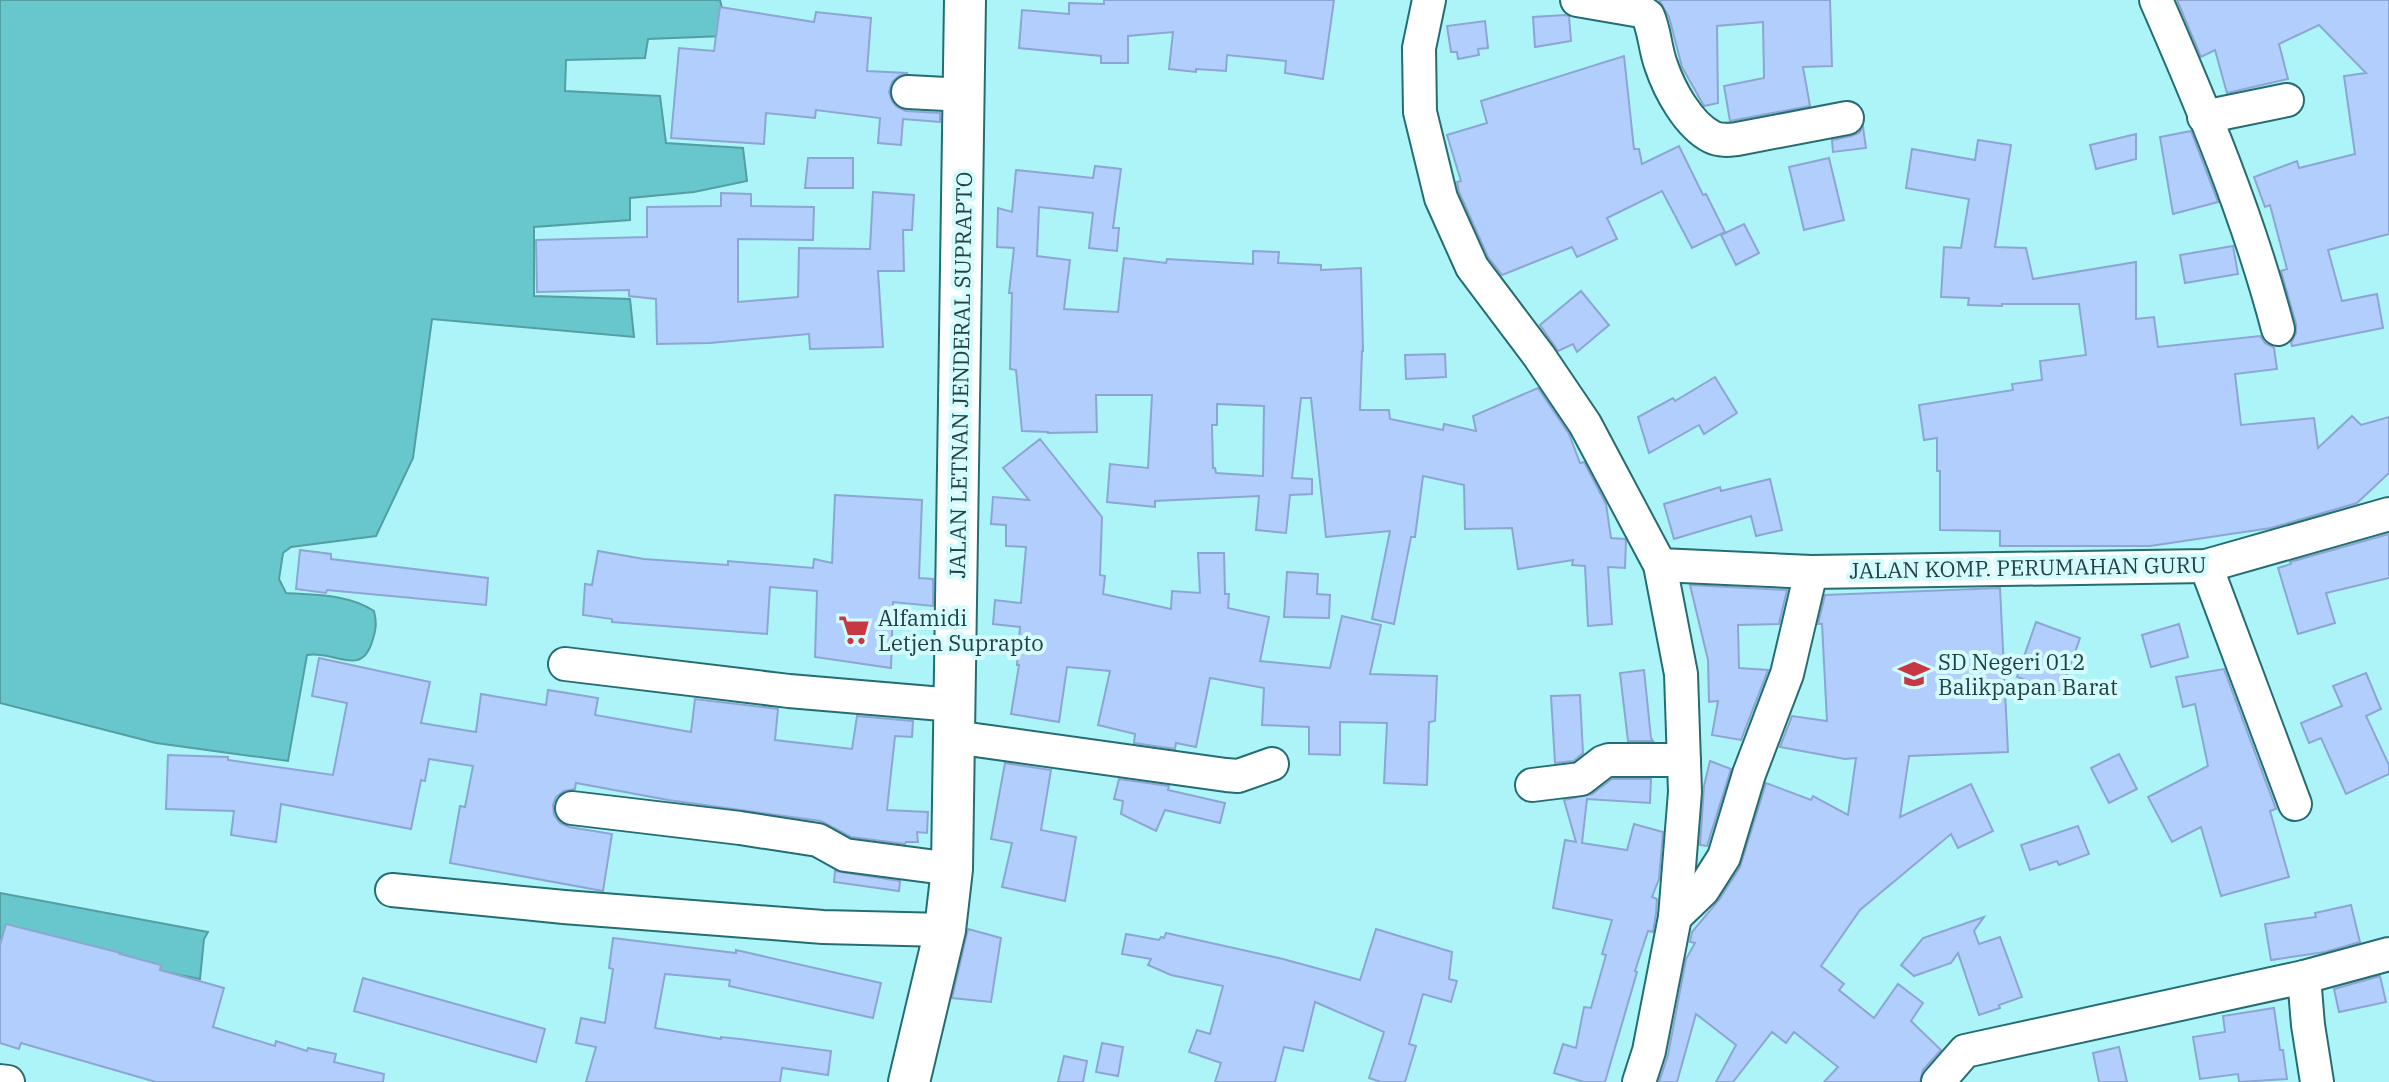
<svg xmlns="http://www.w3.org/2000/svg" width="2389" height="1082" font-family="'IBM Plex Serif',serif">
<style>
.water{fill:#68c7cd;stroke:#539ea3;stroke-width:2}
.building{fill:#b2cefd;stroke:#8ca6d1;stroke-width:2;fill-rule:evenodd}
.lines{fill:none;stroke-linecap:round;stroke-linejoin:round}
.minor-casing{stroke:#246d71;stroke-width:36}
.major-casing{stroke:#246d71;stroke-width:44}
.minor{stroke:#fff;stroke-width:32}
.major{stroke:#fff;stroke-width:40}
.labels{text-anchor:middle;dominant-baseline:central;stroke-width:8;stroke-linejoin:round;paint-order:stroke}
.street-label{font-size:22px;fill:#234042;stroke:#d3fcfe}
.poi-label{font-size:22px;fill:#234042;stroke:#d3fcfe;text-anchor:start}
</style>
<rect width="100%" height="100%" fill="#adf4f9"/>
<g class="water">
<path d="M0 0H720L725 20 724 36 648 39 645 58 566 60 565 91 660 96 666 143 743 148 747 181 694 192 630 198V220L534 227V296L630 299 634 337 432 319 413 458 376 536 291 547 283 553 279 579 286 593C315 595 348 594 374 611 377 623 376 630 372 642 361 678 334 650 307 655L288 761 156 743 0 703Z"/>
<polygon points="0,893 208,932 204,939 200,979 0,939"/>
</g>
<g class="building">
<polygon points="1104,0 1334,0 1323,79 1285,73 1286,61 1227,55 1226,71 1196,69 1196,72 1169,69 1173,32 1128,36 1128,63 1101,63 1101,56 1019,48 1022,10 1069,14 1069,3 1104,4"/>
<polygon points="1659,0 1830,0 1832,66 1803,67 1810,106 1730,121 1724,86 1764,78 1763,22 1717,26 1718,103 1704,106 1682,67 1669,17"/>
<polygon points="2177,0 2389,0 2389,234 2328,250 2342,301 2377,294 2383,328 2292,346 2291,343 2296,333 2296,324 2281,271 2287,269 2270,205 2265,207 2254,177 2297,161 2299,168 2355,154 2344,76 2366,73 2319,25 2279,44 2288,79 2227,93 2215,50 2201,57"/>
<polygon points="720,7 814,22 816,12 871,18 867,71 908,73 899,76 892,82 889,92 892,101 897,107 906,111 940,113 940,122 903,119 901,145 878,143 880,118 816,110 815,118 766,113 764,144 671,138 679,48 714,51"/>
<polygon points="1565,15 1569,16 1571,41 1535,47 1533,17"/>
<polygon points="1485,21 1488,48 1478,49 1479,55 1458,59 1457,52 1451,52 1447,26"/>
<polygon points="1624,56 1634,149 1639,149 1642,164 1679,146 1703,195 1706,194 1725,232 1692,248 1662,191 1607,218 1617,239 1577,257 1572,247 1502,275 1488,257 1459,192 1457,182 1461,181 1447,135 1487,123 1481,101"/>
<polygon points="1863,127 1866,148 1833,152 1832,140 1851,136 1859,133"/>
<polygon points="2191,131 2218,202 2173,214 2160,137"/>
<polygon points="2136,134 2136,159 2096,169 2090,145"/>
<polygon points="1978,140 2011,145 1995,247 2026,248 2033,279 2136,262 2136,319 2154,317 2158,347 2260,336 2265,343 2274,348 2277,369 2235,374 2241,425 2314,418 2318,448 2352,416 2361,425 2389,417 2389,473 2357,503 2271,528 2150,546 2000,546 2000,531 1940,530 1940,471 1937,471 1937,438 1924,440 1919,405 2013,390 2012,384 2042,380 2040,361 2086,355 2079,304 2002,304 2002,306 1968,305 1969,298 1941,297 1944,247 1961,248 1969,199 1906,188 1912,149 1975,160"/>
<polygon points="808,158 853,158 853,188 805,188"/>
<polygon points="1829,158 1844,220 1804,230 1789,167"/>
<path d="M1095 166 1121 169 1113 228H1119L1117 251 1089 248 1093 213 1039 207 1037 256 1070 260 1064 309 1118 312 1124 258 1166 263 1167 259 1253 264V251L1279 252 1278 263 1321 265V270L1361 268 1363 351H1362L1360 410H1389L1390 419 1443 430 1444 424 1476 431 1473 416 1538 388 1569 434 1580 463 1584 462 1606 504 1611 538 1625 539 1626 541 1625 568 1608 567 1612 624 1588 626 1585 566 1572 565 1573 560 1518 569 1512 528 1465 529 1464 485 1423 476 1415 537H1411L1394 624 1372 619 1390 531 1326 537 1311 398H1301L1292 478 1312 479V494L1290 495 1286 533 1256 530 1259 496 1155 501V507L1107 502 1110 464 1148 468 1152 395H1096L1097 432 1047 433 1049 432 1022 431 1016 370 1010 369 1012 293H1009L1014 248 997 247 998 208 1012 212 1016 170 1093 178ZM1217 404 1264 406 1263 476 1216 473 1215 468H1213L1212 425H1217Z"/>
<polygon points="873,192 914,195 912,230 903,230 904,271 878,271 883,347 810,349 809,334 710,343 657,344 656,299 629,296 629,290 537,292 536,240 647,237 647,207 721,206 721,193 751,194 751,206 814,207 813,240 738,239 738,302 798,297 799,248 870,249"/>
<polygon points="1744,224 1759,253 1736,265 1721,235"/>
<polygon points="2233,246 2238,274 2185,283 2180,255"/>
<polygon points="1581,291 1609,325 1577,352 1573,344 1558,351 1540,325"/>
<polygon points="1445,354 1446,377 1406,379 1405,355"/>
<polygon points="1715,377 1737,413 1704,434 1699,425 1649,453 1638,417 1673,398 1675,401"/>
<polygon points="1040,439 1102,517 1100,575 1105,576 1103,594 1171,609 1172,591 1200,593 1198,553 1224,553 1225,594 1229,594 1228,608 1269,617 1260,661 1330,668 1342,616 1381,625 1370,674 1437,676 1435,721 1429,722 1427,785 1384,783 1387,723 1340,722 1340,755 1309,754 1309,727 1262,725 1264,688 1210,678 1196,747 1176,743 1175,749 1134,743 1135,734 1098,725 1110,671 1067,667 1059,722 1011,714 1019,665 1017,665 1020,627 993,624 995,600 1021,603 1026,547 1006,546 1006,525 991,524 993,497 1029,500 1003,468"/>
<polygon points="1770,479 1782,530 1756,536 1751,516 1674,539 1664,504 1720,487 1721,491"/>
<polygon points="835,495 922,500 919,578 933,579 933,606 893,602 891,668 815,657 817,591 770,587 767,634 612,622 612,619 583,615 585,584 592,585 598,551 644,559 728,565 728,561 813,568 814,559 832,563"/>
<polygon points="2389,534 2389,578 2326,593 2335,623 2298,634 2278,568 2291,564 2290,562"/>
<polygon points="300,550 331,554 331,559 488,578 486,605 327,590 326,593 296,589"/>
<polygon points="1287,572 1318,574 1317,594 1330,595 1329,618 1284,617"/>
<polygon points="1690,585 1787,590 1779,624 1738,625 1739,668 1768,670 1741,740 1712,735 1718,701 1709,702 1708,660"/>
<polygon points="2000,588 2008,752 1909,756 1900,817 1971,784 1993,831 1958,848 1951,834 1860,910 1821,966 1844,984 1839,990 1874,1018 1898,984 1923,1003 1911,1021 1941,1050 1923,1070 1920,1082 1824,1082 1838,1067 1794,1032 1786,1043 1772,1032 1733,1082 1716,1082 1736,1045 1696,1014 1677,1082 1659,1082 1668,1055 1686,959 1695,943 1690,942 1692,932 1719,900 1740,867 1766,783 1811,800 1813,796 1848,815 1856,758 1845,759 1780,747 1792,716 1827,721 1822,624 1818,624 1825,595"/>
<polygon points="2036,622 2080,638 2061,692 2017,677"/>
<polygon points="2179,624 2188,657 2151,667 2142,635"/>
<polygon points="319,658 430,682 421,723 476,732 481,694 546,705 548,690 598,698 595,715 691,732 695,699 778,709 775,740 852,749 857,716 913,721 912,737 895,736 887,810 928,812 927,833 917,832 918,842 906,842 905,844 851,837 821,821 668,800 576,783 575,789 564,791 556,797 553,805 554,815 560,823 569,827 612,834 603,891 450,863 460,806 465,807 473,766 429,759 425,781 421,780 411,829 281,804 276,842 231,835 234,811 166,809 168,755 228,757 228,760 333,775 347,703 312,696"/>
<polygon points="2224,669 2276,809 2270,811 2289,877 2221,896 2201,827 2172,842 2148,797 2208,766 2195,704 2183,707 2176,677"/>
<polygon points="1644,670 1651,738 1653,741 1628,741 1620,673"/>
<polygon points="2366,673 2381,709 2366,716 2389,765 2389,774 2346,794 2321,738 2309,743 2301,723 2342,706 2333,686"/>
<polygon points="1580,695 1583,753 1574,761 1555,763 1551,696"/>
<polygon points="2119,754 2137,789 2109,803 2091,768"/>
<polygon points="1710,761 1731,769 1707,846 1700,845 1704,786"/>
<polygon points="1005,763 1051,770 1041,830 1076,837 1065,901 1002,887 1012,843 991,839"/>
<polygon points="1119,779 1169,786 1168,790 1225,803 1220,823 1165,810 1156,831 1121,814 1123,801 1114,799"/>
<polygon points="1612,779 1651,779 1650,803 1587,799 1582,843 1627,850 1634,824 1663,832 1659,879 1652,897 1657,899 1656,914 1653,932 1648,931 1635,971 1637,972 1605,1082 1584,1082 1554,1073 1563,1044 1576,1048 1584,1007 1591,1008 1606,955 1602,954 1612,920 1553,908 1565,840 1576,842 1564,800 1592,794"/>
<polygon points="2078,826 2089,854 2059,865 2057,861 2030,870 2021,845"/>
<polygon points="835,871 900,881 899,891 834,882"/>
<polygon points="2351,905 2360,942 2325,952 2271,960 2265,924 2316,917 2315,913"/>
<polygon points="1984,917 1974,931 1979,944 2000,937 2022,997 1999,1005 2000,1008 1979,1015 1958,953 1951,963 1914,976 1901,965 1923,938"/>
<polygon points="6,924 121,953 120,954 161,965 160,970 224,988 213,1027 275,1046 276,1041 307,1051 308,1048 336,1054 334,1062 384,1074 383,1082 156,1082 21,1043 19,1049 0,1043 0,945"/>
<polygon points="968,929 1001,938 991,1002 952,998"/>
<polygon points="1376,929 1452,952 1449,979 1457,981 1451,1002 1423,994 1409,1044 1416,1046 1405,1082 1381,1082 1369,1078 1384,1032 1315,1002 1303,1051 1284,1047 1275,1082 1215,1082 1221,1063 1189,1052 1197,1030 1210,1034 1223,986 1171,975 1148,965 1151,959 1122,954 1126,934 1159,940 1161,937 1164,938 1166,933 1283,959 1360,980"/>
<polygon points="613,938 736,953 736,950 881,983 873,1018 729,986 730,980 665,974 655,1028 721,1039 721,1037 740,1039 831,1051 828,1075 782,1068 780,1082 586,1082 596,1047 576,1043 581,1018 605,1023 613,969 609,968"/>
<polygon points="2380,976 2386,1002 2339,1012 2334,989"/>
<polygon points="363,978 545,1029 536,1062 354,1011"/>
<polygon points="2274,1008 2280,1050 2283,1050 2287,1079 2239,1082 2238,1074 2200,1079 2193,1037 2225,1032 2223,1016"/>
<polygon points="1102,1043 1123,1047 1118,1076 1096,1072"/>
<polygon points="2119,1047 2127,1082 2099,1082 2093,1053"/>
<polygon points="1064,1056 1087,1061 1083,1082 1058,1082"/>
</g>
<g class="lines">
<defs>
<g id="minor">
<polyline points="1429,0 1419,48 1420,112 1441,198 1472,267 1539,356 1585,424 1660,565 1681,674 1685,792 1675,917 1649,1051 1639,1082"/>
<path d="M1577 0 1641 11 1648 16C1655 32 1655 49 1661 65 1669 89 1688 125 1712 137 1720 141 1728 140 1737 139L1847 118"/>
<path d="M2156 0C2202 105 2249 218 2278 329"/>
<polyline points="908,92 965,95"/>
<polyline points="2204,117 2287,100"/>
<polyline points="1660,565 1811,572 2206,566 2389,514"/>
<polyline points="2206,566 2295,804"/>
<polyline points="565,664 789,691 954,705"/>
<polyline points="954,737 1226,775 1238,776 1272,764"/>
<polyline points="1532,785 1581,779 1603,762 1609,760 1684,760"/>
<polyline points="572,808 740,828 818,840 845,855 952,869"/>
<polyline points="392,890 564,907 823,927 945,930"/>
<polyline points="1675,917 1703,890 1724,857 1749,774 1787,674 1811,572"/>
<polyline points="2304,977 2308,1025 2317,1082"/>
<polyline points="0,1081 8,1082"/>
<polyline points="1938,1082 1965,1051 2304,977 2389,954"/>
</g>
<polyline id="major" points="909,1082 945,930 952,869 965,0"/>
</defs>
<use href="#minor" class="minor-casing"/>
<use href="#major" class="major-casing"/>
<use href="#minor" class="minor"/>
<use href="#major" class="major"/>
</g>
<defs>
<symbol id="supermarket-bare" viewBox="-9 -9 18 18"><path d="M-6-5.5h2.5l.6 2H6L4.5 2H-2.5L-4.4-4H-6ZM-1.5 3.2a1.3 1.3 0 1 0 .1 0ZM3 3.2a1.3 1.3 0 1 0 .1 0Z" fill="#c83843" stroke="#d3fcfe" stroke-width="2.5" paint-order="stroke"/></symbol>
<symbol id="school-bare" viewBox="-9 -9 18 18"><path d="M0-5L7-2L0 1L-7-2ZM-4 1L0 2.5L4 1V4Q0 6-4 4Z" fill="#c83843" stroke="#d3fcfe" stroke-width="2.5" paint-order="stroke"/></symbol>
</defs>
<g fill-rule="evenodd">
<use href="#supermarket-bare" x="832" y="608" width="44" height="44"/>
<use href="#school-bare" x="1892" y="652" width="44" height="44"/>
</g>
<g class="labels">
<g class="street-label">
<text transform="translate(960 375) rotate(-89)">JALAN LETNAN JENDERAL SUPRAPTO</text>
<text transform="translate(2028 567) rotate(-1)">JALAN KOMP. PERUMAHAN GURU</text>
</g>
<g class="poi-label">
<text x="878" y="617">Alfamidi<tspan x="878" dy="25">Letjen Suprapto</tspan></text>
<text x="1938" y="661">SD Negeri 012<tspan x="1938" dy="25">Balikpapan Barat</tspan></text>
</g>
</g>
</svg>
